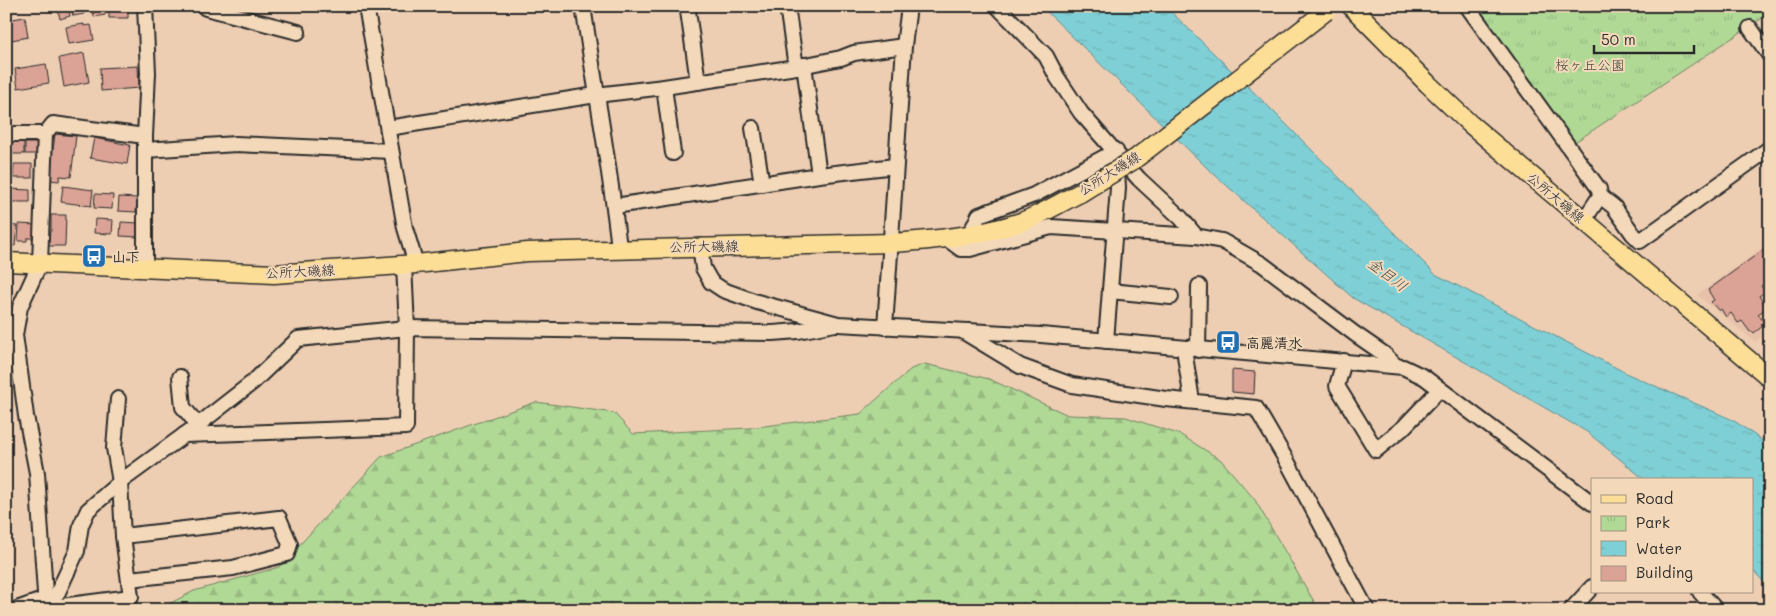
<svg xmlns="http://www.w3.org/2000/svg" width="1776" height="616" font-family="Mali,'Klee One',sans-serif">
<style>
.built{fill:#e8c1aa}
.forest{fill:url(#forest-firs);stroke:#6e8260}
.park{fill:url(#park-tufts);stroke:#6e8260}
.water{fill:url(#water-ripples);stroke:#5d8e92}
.building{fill:#dba296;stroke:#2b2b2b}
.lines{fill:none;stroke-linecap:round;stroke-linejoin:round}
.minor-casing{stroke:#2b2b2b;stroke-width:18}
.major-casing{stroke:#2b2b2b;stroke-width:21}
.minor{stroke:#f3d9ba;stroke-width:14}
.major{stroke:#fdde96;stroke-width:18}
.major-bridge-casing{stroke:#2b2b2b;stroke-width:21;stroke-linecap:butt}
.major-bridge{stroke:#fdde96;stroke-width:18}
.labels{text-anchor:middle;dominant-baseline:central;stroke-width:4;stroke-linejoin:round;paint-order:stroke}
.park-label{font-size:14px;fill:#3f453b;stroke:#f3d9ba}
.street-label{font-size:14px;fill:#2b2b2b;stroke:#f3d9ba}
.poi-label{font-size:14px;font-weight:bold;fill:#2b2b2b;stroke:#f3d9ba;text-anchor:start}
.water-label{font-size:15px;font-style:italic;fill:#3c4c4d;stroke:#f3d9ba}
</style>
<defs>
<pattern id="forest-firs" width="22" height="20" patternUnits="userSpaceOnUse" patternTransform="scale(1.25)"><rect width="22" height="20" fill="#b0d996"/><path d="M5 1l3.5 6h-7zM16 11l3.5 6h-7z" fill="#98ba81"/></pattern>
<pattern id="park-tufts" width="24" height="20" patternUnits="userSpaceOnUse" patternTransform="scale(1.25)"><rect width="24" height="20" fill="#b0d996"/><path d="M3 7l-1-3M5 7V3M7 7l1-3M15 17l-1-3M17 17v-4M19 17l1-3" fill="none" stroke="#98ba81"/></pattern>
<pattern id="water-ripples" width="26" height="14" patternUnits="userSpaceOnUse" patternTransform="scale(1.25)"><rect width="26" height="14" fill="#7fd0d6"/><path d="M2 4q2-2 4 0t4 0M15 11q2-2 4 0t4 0" fill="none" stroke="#6eb3b8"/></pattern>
</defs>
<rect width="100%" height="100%" fill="#eeceb3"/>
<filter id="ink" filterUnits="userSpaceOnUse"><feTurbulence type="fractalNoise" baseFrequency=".02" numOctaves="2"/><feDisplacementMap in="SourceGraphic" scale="10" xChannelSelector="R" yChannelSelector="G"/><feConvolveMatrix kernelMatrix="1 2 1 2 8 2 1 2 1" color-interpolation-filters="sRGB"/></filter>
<g filter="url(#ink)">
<polygon class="built" points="1770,242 1770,331 1755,342 1697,295"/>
<polygon class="forest" points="925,364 989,379 1068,415 1126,417 1181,435 1221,460 1255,500 1319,610 157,610 194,591 279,567 381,457 536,402 614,413 633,434 749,428 860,414 911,369"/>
<polygon class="park" points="1476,6 1770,6 1770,13 1575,142"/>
<polygon class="water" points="1041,6 1165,6 1270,108 1435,274 1630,375 1733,420 1770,446 1770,589 1752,569 1752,480 1645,480 1587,432 1353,298 1206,167"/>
<g class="building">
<polygon points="57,6 68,6 70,16 60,19"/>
<polygon points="71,6 83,6 84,14 73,16"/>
<polygon points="92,6 103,6 105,15 94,17"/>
<polygon points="128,7 128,18 109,18 109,8"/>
<polygon points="25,17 28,37 6,41 6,20"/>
<polygon points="84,24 84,26 91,25 94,40 69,44 66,27"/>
<polygon points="84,53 89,82 64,87 59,58"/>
<polygon points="46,64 49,83 18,88 15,69"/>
<polygon points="138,66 139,88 101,91 100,68"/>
<polygon points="55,134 76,136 71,177 60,176 59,181 49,180"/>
<polygon points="94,138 130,145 127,164 90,158"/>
<rect x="12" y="141" width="12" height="13"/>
<rect x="25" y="143" width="12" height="11"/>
<polygon points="14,164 32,164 32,178 13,178"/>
<polygon points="63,186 93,190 91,206 61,202"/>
<polygon points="9,189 30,190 30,202 9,202"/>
<polygon points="95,194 113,195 112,209 94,208"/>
<polygon points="119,197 137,198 136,212 118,211"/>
<polygon points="51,215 66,215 65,246 46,246 46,231 51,231"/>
<polygon points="95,219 113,220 112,234 94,233"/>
<polygon points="121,222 138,223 138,237 120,236"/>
<polygon points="19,224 36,225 35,238 27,238 27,241 18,241"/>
<polygon points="6,225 17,226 15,246 6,244"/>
<polygon points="1763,250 1765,252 1768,250 1770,253 1770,265 1764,269 1770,277 1770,281 1761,286 1765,292 1759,296 1767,308 1758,314 1764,322 1761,324 1763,326 1754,333 1752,331 1750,332 1742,321 1738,323 1731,313 1726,317 1721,309 1719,311 1711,302 1714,300 1708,290"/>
<polygon points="1232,370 1255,372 1254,394 1232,392"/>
</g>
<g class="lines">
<defs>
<g id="minor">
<polyline points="145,6 148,73 145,136 145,267"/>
<polyline points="206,6 206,8 298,32"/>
<polyline points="366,6 405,228 416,264"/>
<path d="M583 6C595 87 610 167 619 248"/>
<polyline points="787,6 796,67"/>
<polyline points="997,6 1046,56 1057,77 1081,113 1139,179 1181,218 1196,236 1222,241 1262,264 1355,334 1384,354 1395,365"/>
<polyline points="1467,6 1599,189 1600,196 1584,220"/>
<polyline points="688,11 698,82"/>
<polyline points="1750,28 1770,56"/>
<polyline points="904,46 909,6"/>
<polyline points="804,65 819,175"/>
<polyline points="664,87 673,153"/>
<polyline points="388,128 596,95 664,87 796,67 841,58 854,53 904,46 885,327"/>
<polyline points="753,128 762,184"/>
<polyline points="6,134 45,134"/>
<polyline points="145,150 236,144 391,151"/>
<polyline points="1600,196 1614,207 1633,234 1640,241 1770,148"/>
<polyline points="615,206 819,175 895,166"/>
<polyline points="970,234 979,215 1034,195 1116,151 1118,188 1106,341"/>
<polyline points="946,238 961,249 970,249 1051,227 1196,236"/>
<polyline points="700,246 703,268 711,282 723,290 757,302 838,324 1041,335 1403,367 1424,377 1592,503"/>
<polyline points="1110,291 1171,297"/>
<polyline points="964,332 1020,366 1072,385 1166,399 1256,408 1288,463 1367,610"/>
<polyline points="1184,349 1192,401"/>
<polyline points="1198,350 1199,286"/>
<polyline points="1344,361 1337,386 1376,450 1403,428 1440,389"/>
<polyline points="180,377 183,407 198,425"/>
<polyline points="118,399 114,448 120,482 123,536 131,597 46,608 37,473 26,416 15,335 20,307 40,263 45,134 53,124 145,136"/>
<polyline points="184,435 406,427 407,328 404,265"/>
<polyline points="123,536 279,518 290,544 287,554 233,568 129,579"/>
<polyline points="1700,592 1716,610"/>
<polyline points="14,610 45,599"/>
<polyline points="44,610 58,592 77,551 81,525 88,510 120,482 198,425 253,382 298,339 407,328 773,333 798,331 835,324"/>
<polyline points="1571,610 1592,587"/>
</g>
<g id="major">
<polyline points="1351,6 1428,84 1469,123 1770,378"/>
<path d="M6 262 274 274 416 264 527 252 892 243C935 240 980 236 1021 222 1041 215 1061 202 1080 193"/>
</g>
</defs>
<use href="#minor" class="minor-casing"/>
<use href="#major" class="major-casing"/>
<use href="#minor" class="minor"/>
<use href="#major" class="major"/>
<defs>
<polyline id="major-bridge" points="1080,193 1135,159 1326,11"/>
</defs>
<use href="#major-bridge" class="major-bridge-casing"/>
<use href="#major-bridge" class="major-bridge"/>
</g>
</g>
<defs>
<symbol id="bus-square" viewBox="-11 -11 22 22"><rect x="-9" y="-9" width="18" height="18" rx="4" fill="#1f6fb2" stroke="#f3d9ba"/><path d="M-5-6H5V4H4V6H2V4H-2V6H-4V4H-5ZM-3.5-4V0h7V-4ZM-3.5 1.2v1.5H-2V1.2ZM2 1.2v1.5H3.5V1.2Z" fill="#fff"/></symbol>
</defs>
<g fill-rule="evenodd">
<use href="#bus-square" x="80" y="242" width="28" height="28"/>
<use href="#bus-square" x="1214" y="328" width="28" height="28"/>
</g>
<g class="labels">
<g class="park-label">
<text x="1590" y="64">桜ヶ丘公園</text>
</g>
<g class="street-label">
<text transform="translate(1109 173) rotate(-32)">公所大磯線</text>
<text transform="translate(1556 197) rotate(40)">公所大磯線</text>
<text transform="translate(704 246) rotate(-1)">公所大磯線</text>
<text transform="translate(300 271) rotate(-3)">公所大磯線</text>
</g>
<g class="poi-label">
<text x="112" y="256">山下</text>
<text x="1246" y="342">高麗清水</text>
</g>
<g class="water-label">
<text transform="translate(1388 274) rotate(37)">金目川</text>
</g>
</g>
<rect width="1776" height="616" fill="none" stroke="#f3d9ba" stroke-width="25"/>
<rect x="12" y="12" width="1751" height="591" fill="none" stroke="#2b2b2b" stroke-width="2" filter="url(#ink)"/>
<rect x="1591" y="478" width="162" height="115" fill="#f3d9ba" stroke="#a39381"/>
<rect x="1601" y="495" width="25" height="8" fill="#fdde96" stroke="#a39381"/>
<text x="1636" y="504" font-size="15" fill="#2b2b2b">Road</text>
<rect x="1601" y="516" width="25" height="15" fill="url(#park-tufts)" stroke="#a39381"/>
<text x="1636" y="528" font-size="15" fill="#2b2b2b">Park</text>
<rect x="1601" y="541" width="25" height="15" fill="url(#water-ripples)" stroke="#a39381"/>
<text x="1636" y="554" font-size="15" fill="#2b2b2b">Water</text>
<rect x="1601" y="566" width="25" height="15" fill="#dba296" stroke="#a39381"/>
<text x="1636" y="578" font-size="15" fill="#2b2b2b">Building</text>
<path d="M1594 45v8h100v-8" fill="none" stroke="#2b2b2b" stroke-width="2.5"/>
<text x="1601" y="45" font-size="15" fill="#2b2b2b" stroke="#f3d9ba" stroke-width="4" paint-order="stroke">50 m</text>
</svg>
